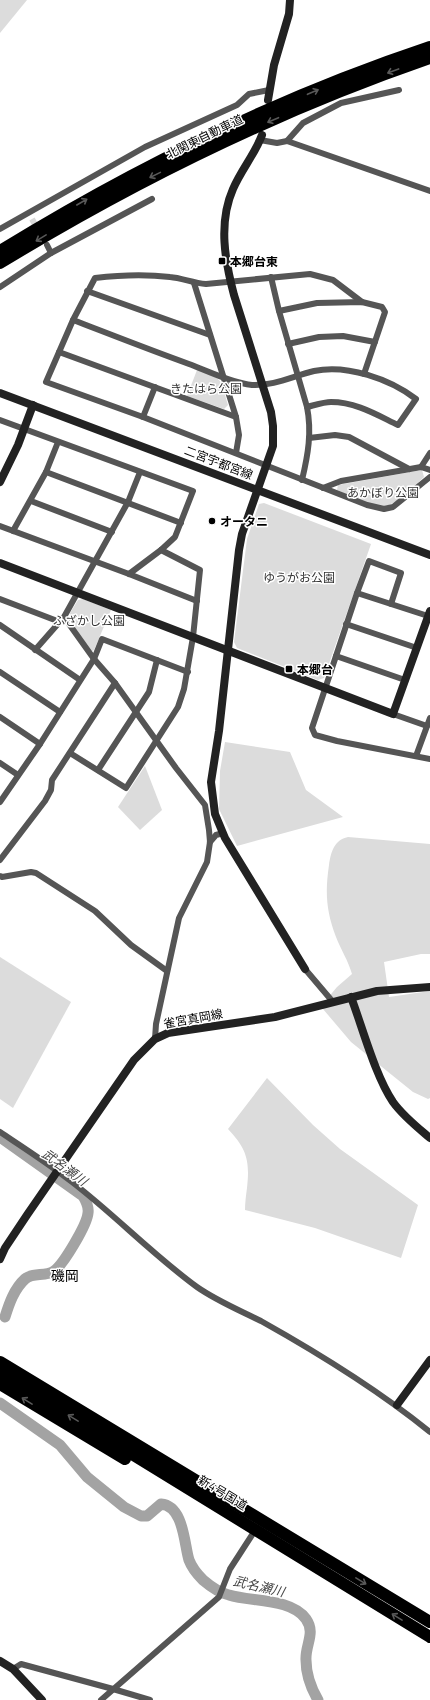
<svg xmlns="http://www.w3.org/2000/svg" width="430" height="1700" font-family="Barlow,'Noto Sans JP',sans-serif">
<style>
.green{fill:#dcdcdc}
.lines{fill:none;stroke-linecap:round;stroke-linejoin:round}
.river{stroke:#a3a3a3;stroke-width:11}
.street-tunnel{stroke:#d9d9d9;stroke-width:6;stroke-dasharray:6 3;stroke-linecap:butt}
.street{stroke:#555;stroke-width:6}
.secondary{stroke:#222;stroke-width:8}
.highway{stroke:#000;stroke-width:12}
.oneway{stroke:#595959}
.poi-dot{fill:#000;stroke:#fff;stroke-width:1.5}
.labels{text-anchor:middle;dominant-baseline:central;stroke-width:3;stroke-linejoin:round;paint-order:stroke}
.street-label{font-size:12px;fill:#000;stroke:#fff}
.poi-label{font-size:12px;font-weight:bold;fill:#000;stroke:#fff;text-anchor:start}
.park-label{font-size:12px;fill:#333;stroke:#fff}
.water-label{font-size:13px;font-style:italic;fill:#444;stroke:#fff}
.quarter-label{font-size:14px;fill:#000;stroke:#fff}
</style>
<rect width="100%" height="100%" fill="#fff"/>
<g class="green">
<polygon points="0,0 27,0 0,33"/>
<path d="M197 370C224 379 220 378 228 405L224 409 187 396Z"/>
<path d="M422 470 424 477C416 484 396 505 385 506 372 507 349 495 337 490L338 485Z"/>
<polygon points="264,503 371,544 324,678 318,680 237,648 234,642 247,539 259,504"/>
<polygon points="83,599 111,610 94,650 92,651 70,622 70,613 78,600"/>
<polygon points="225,742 290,752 306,790 343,817 237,846 219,809 220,771"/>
<polygon points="145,766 162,810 140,830 118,807"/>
<path d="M348 837 430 844V954H421L384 962 389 997 430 991V1098L428 1099 413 1092 351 1042 323 1009 322 1005 337 987 352 974C348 960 341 950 336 937 326 911 325 892 329 865 331 852 334 840 348 837Z"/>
<polygon points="0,957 71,1002 13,1108 0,1099"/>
<path d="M267 1078 313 1125 340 1149 418 1205 401 1258 315 1228 245 1210C245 1203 246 1195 247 1188 250 1161 247 1149 228 1129Z"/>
</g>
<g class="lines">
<g class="river">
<path d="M0 1137 83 1196C86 1201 89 1207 88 1213 87 1225 63 1265 54 1271 45 1277 33 1272 25 1279 14 1289 9 1304 5 1317"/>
<path d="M0 1403 60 1445 87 1477 124 1507 141 1516H147L161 1504C184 1506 184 1544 189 1560 192 1568 197 1574 203 1580 210 1586 220 1593 229 1595 251 1602 291 1598 306 1619 316 1633 305 1645 306 1660 306 1674 311 1688 318 1700"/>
</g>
<polyline class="street-tunnel" points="32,219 38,230"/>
<g class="street">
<polyline points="260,140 277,143 287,141 303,123 341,103 399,90"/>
<polyline points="287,141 430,191"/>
<polyline points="0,229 145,147 237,105 249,94 269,90"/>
<polyline points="47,245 51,253"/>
<path d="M271 277 279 311 307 407C312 432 308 455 302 480"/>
<polyline points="194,283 236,417 239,435 236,453"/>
<polyline points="0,287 51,253 152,199"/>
<polyline points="87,291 210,335"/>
<path d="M362 302 333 280 310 274 206 284C193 283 182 278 170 277 145 274 120 275 95 278L73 320 46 382 143 417 367 505 384 509 393 507 430 477"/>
<polyline points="279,311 317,303 362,302 382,307 385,312 364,374"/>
<path d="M73 320C112 335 150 350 189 364 208 371 232 383 252 385 274 386 293 376 314 371 347 364 390 379 416 399L398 425C377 415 356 402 331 402 324 402 315 405 307 407"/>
<polyline points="288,344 319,337 343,336 375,342"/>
<polyline points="59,352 236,417"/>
<polyline points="143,417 155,387"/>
<polyline points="0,420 193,491 175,537 161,550 129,574"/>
<polyline points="309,438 335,435 349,437 409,469"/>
<polyline points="421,467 430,453"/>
<polyline points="46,472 181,523"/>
<polyline points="323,488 341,481 410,469 421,467 430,470"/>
<polyline points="31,501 112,532"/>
<polyline points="0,526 129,574 197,601"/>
<polyline points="13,531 46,472 58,442"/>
<polyline points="357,593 369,561 401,573 391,604"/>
<polyline points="0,599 60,622"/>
<polyline points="428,616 357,593 312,728 315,735 337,741 430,759"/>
<polyline points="64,617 94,659 115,683 176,768 205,805 209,830 210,842 207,862 179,918 156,1024 155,1039"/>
<polyline points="346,624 417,648"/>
<polyline points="0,625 80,680"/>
<polyline points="35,650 64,617 128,502 140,472"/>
<polyline points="336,656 405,680"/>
<polyline points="0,672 60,712"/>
<polyline points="393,714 427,726"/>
<polyline points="0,717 40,744"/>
<polyline points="70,753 126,788 178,707 184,689 193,637 200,570 161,550"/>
<polyline points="416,756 430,718"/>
<polyline points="0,763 18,775"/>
<polyline points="98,770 149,692 157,660"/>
<polyline points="0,802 40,744 94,659 102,639 188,672"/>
<polyline points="210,842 216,835 223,833"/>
<polyline points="0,860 45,801 51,790 52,780 115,683"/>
<polyline points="0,876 2,877 31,872 36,873 95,911 131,945 167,971"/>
<polyline points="305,969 333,1002"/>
<path d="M0 1132C24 1148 49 1164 72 1182 115 1215 153 1255 197 1287 217 1301 239 1310 261 1321 320 1354 377 1389 430 1432"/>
<polyline points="13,1669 21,1664 113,1689 150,1700"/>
<polyline points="101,1700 219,1597 230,1569 252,1535"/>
</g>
<g class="secondary">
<polyline points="268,100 274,65 289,14 290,0"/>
<path d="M262 135C255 154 241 170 233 189 218 223 225 261 234 295L271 412 273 426V446L242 534 239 550 219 731 211 782 215 814 225 838 305 969"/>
<polyline points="0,393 430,555"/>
<polyline points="0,482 18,445 33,405"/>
<polyline points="0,563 393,714 430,611"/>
<path d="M351 997C363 1029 375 1075 393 1102 403 1116 417 1127 430 1138"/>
<polyline points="0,1259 5,1248 27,1215 134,1060 155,1039 168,1033 275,1017 377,991 430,987"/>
<polyline points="397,1405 430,1360"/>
<polyline points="0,1661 13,1669 42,1700"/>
</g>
<g class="highway">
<path d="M0 251C135 168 280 97 430 47"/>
<path d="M0 263C136 180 279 110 430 58"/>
<polyline points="0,1362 430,1622"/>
<path d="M0 1373C144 1461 287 1549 430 1637"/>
<polyline points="0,1384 125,1459"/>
</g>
</g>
<defs><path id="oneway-shaft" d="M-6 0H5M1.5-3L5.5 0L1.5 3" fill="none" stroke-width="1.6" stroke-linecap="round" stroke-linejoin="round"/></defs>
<g class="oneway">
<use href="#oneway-shaft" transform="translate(393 71) rotate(160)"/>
<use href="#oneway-shaft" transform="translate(313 92) rotate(-23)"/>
<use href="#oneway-shaft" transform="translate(273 120) rotate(157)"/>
<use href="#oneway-shaft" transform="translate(155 175) rotate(154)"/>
<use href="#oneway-shaft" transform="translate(82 202) rotate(-30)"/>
<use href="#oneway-shaft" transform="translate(41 238) rotate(149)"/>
<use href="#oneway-shaft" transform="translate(27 1401) rotate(-148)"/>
<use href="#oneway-shaft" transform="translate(73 1418) rotate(-149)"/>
<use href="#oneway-shaft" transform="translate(361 1581) rotate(31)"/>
<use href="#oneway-shaft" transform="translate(397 1617) rotate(-148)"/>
</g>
<g class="poi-dot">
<rect x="218" y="257" width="8" height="8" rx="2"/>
<circle cx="212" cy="521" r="4"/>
<rect x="285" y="665" width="8" height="8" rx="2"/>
</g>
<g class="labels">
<g class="street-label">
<text transform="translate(204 136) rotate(-26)">北関東自動車道</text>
<text transform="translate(219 462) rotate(21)">二宮宇都宮線</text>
<text transform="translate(193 1018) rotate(-10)">雀宮真岡線</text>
<text transform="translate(223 1492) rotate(31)">新4号国道</text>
</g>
<g class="poi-label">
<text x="230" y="261">本郷台東</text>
<text x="220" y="521">オータニ</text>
<text x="297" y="669">本郷台</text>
</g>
<g class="park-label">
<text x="206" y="388">きたはら公園</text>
<text x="383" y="492">あかぼり公園</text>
<text x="299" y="577">ゆうがお公園</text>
<text x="89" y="620">ふざかし公園</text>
</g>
<g class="water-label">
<text transform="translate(65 1167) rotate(36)">武名瀬川</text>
<text transform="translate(259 1586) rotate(13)">武名瀬川</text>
</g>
<g class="quarter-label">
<text x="65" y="1275">磯岡</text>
</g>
</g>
</svg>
